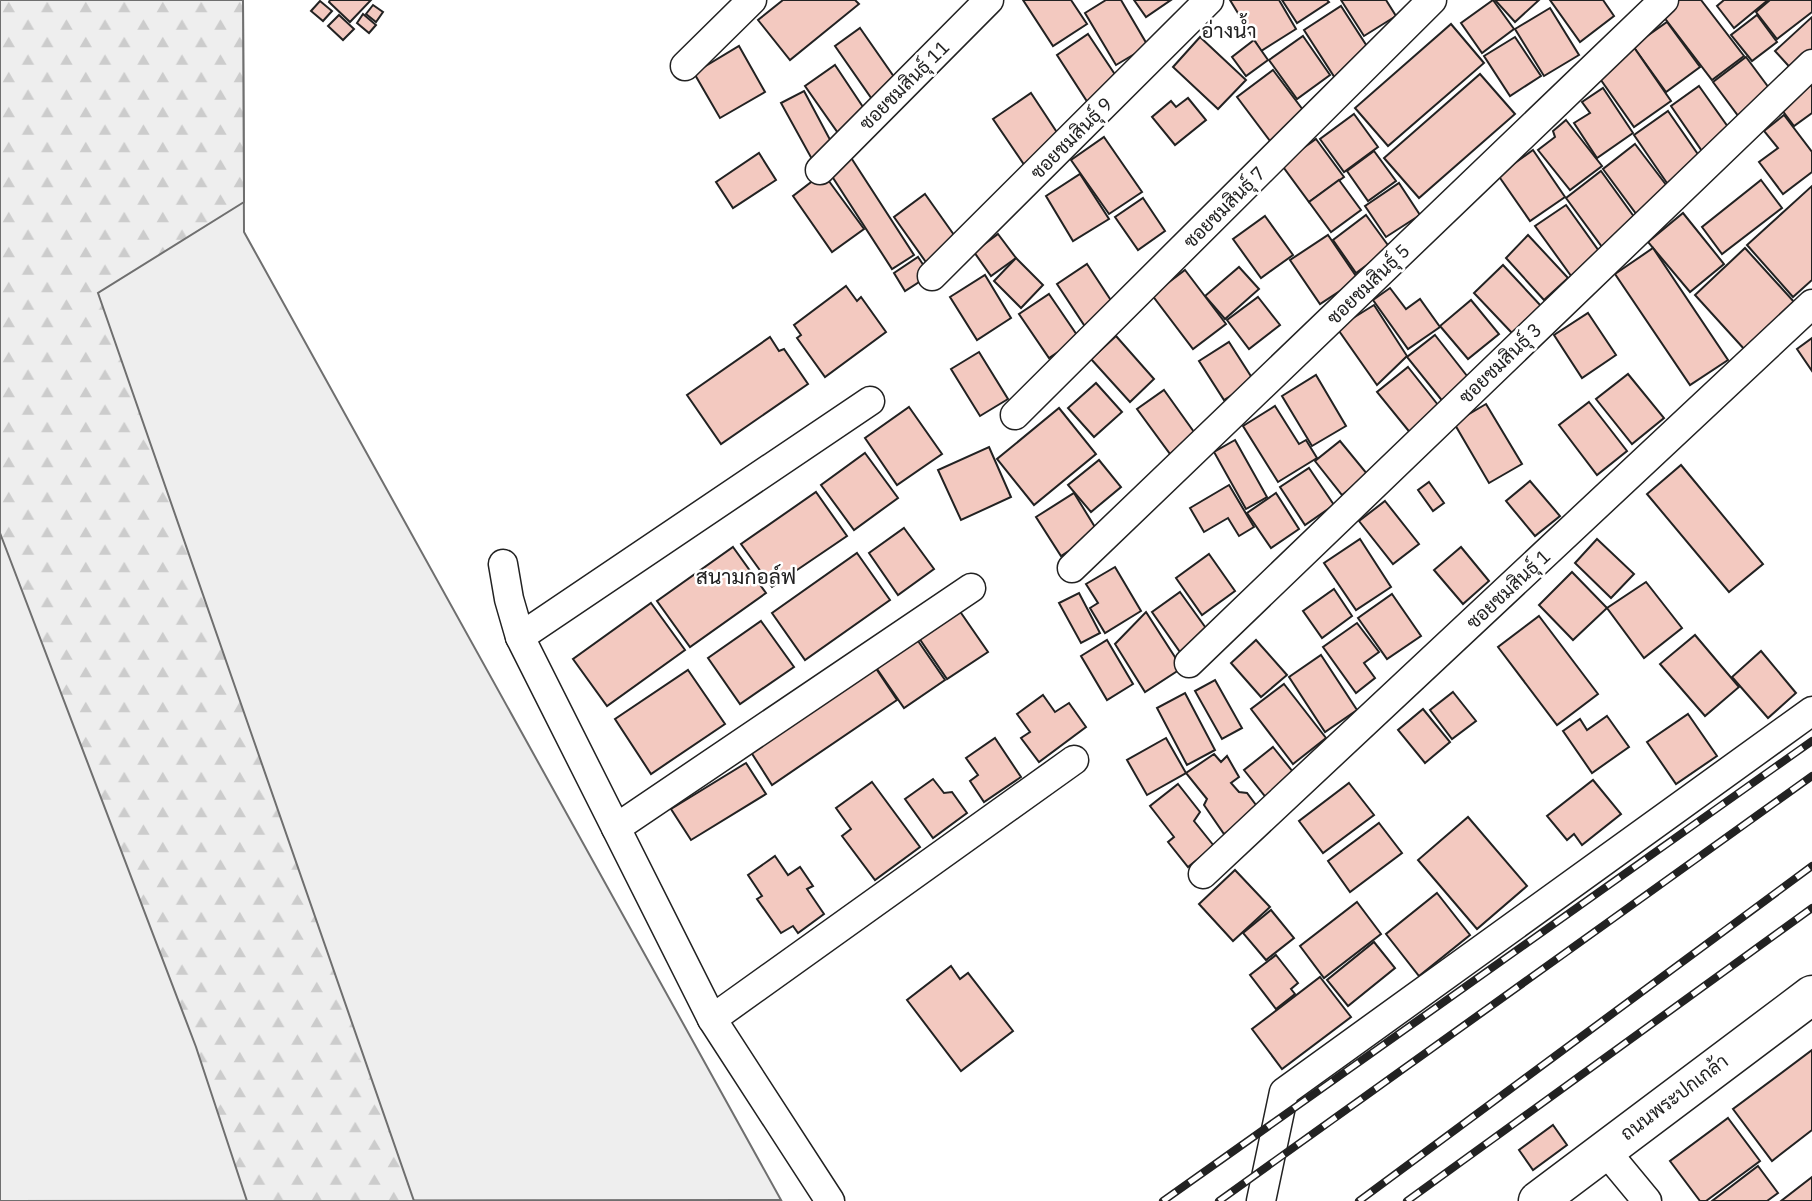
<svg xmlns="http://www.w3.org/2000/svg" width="1812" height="1201" font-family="'IBM Plex Sans',Sarabun,sans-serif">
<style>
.grass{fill:#eee;stroke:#6f6f6f;stroke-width:2}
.forest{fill:url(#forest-firs);stroke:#6f6f6f;stroke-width:2}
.building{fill:#f3c9c0;stroke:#222;stroke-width:2}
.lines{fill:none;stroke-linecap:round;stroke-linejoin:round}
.street-casing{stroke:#222;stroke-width:31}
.secondary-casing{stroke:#222;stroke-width:41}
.street{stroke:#fff;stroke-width:28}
.secondary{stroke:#fff;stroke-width:38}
.rail-casing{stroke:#222;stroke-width:8}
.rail{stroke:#fff;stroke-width:5;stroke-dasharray:16;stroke-linecap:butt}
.labels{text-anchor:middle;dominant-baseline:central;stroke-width:5;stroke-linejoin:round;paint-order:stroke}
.street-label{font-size:19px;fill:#222;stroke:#fff}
.neighbourhood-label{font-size:21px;fill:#222;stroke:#fff}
</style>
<defs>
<pattern id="forest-firs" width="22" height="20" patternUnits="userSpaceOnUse" patternTransform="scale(1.75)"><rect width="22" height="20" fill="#eee"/><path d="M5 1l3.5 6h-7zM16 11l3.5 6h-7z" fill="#ccc"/></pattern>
</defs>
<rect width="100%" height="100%" fill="#fff"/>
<polygon class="grass" points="0,0 243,0 244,232 781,1200 0,1201"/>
<polygon class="forest" points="0,0 243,0 244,202 98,293 414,1201 247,1201 196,1047 0,533"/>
<g class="building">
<polygon points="330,0 371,0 350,22 329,2"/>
<polygon points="783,0 855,0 859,4 790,60 758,20"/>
<polygon points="1023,0 1071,0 1087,24 1053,46"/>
<polygon points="1106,0 1121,0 1148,46 1116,65 1085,13"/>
<polygon points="1134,0 1171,0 1146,17"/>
<polygon points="1230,0 1279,0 1296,29 1261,51"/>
<polygon points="1282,0 1327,0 1329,2 1297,23"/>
<polygon points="1341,0 1386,0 1396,16 1364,36"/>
<polygon points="1493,0 1514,29 1482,53 1461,23"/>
<polygon points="1495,0 1539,0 1515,22"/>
<polygon points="1550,0 1603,0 1614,16 1580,42"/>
<polygon points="1675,0 1701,0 1744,56 1712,80 1660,12"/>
<polygon points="1724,0 1768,0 1734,28 1717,6"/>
<polygon points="1770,0 1812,0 1812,12 1777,39 1756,12"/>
<polygon points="320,1 332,11 323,21 311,11"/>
<polygon points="373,5 383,12 376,22 366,14"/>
<polygon points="1341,6 1372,54 1335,78 1304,30"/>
<polygon points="1550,8 1579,55 1544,76 1515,29"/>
<polygon points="363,14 376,25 369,33 357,23"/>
<polygon points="339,15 354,29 343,40 328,26"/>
<polygon points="1757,15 1777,42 1752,61 1731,35"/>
<polygon points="1812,17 1812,57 1795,73 1775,51"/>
<polygon points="1667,22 1700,67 1666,92 1633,46"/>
<polygon points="1451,24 1484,63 1388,146 1355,108"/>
<polygon points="860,28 899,84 874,102 835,46"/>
<polygon points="1088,34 1122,85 1090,106 1057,55"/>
<polygon points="1303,36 1330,75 1297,99 1269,60"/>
<polygon points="1200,37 1246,80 1218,109 1173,67"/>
<polygon points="1515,37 1541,76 1510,96 1484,56"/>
<polygon points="1254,40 1268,60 1246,76 1232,57"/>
<polygon points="739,46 765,92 720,118 694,73"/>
<polygon points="1633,46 1671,101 1634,127 1596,73"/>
<polygon points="1746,57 1772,92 1739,117 1713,82"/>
<polygon points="835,65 867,113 838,133 805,86"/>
<polygon points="1273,70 1309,118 1273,145 1237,97"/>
<polygon points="1480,74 1515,114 1419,198 1384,158"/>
<polygon points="1812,81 1812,113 1794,126 1779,106"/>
<polygon points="1699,86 1733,134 1704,154 1671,106"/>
<polygon points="1603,88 1633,133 1597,158 1574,123 1590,113 1582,102"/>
<polygon points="804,91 835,149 813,161 781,103"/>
<polygon points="1031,93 1062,140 1025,166 993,119"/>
<polygon points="1188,98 1206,120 1175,145 1152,117 1171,101 1176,107"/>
<polygon points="1668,111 1704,163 1669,186 1634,135"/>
<polygon points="1354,114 1378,147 1344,172 1320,139"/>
<polygon points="1784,115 1812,152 1812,172 1783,194 1759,162 1778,148 1764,131"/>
<polygon points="1566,120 1602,166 1570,190 1538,150 1555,137 1553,131"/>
<polygon points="1104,137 1142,192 1109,214 1071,160"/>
<polygon points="1316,139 1344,177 1309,202 1281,164"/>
<polygon points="1635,144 1670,190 1637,215 1603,169"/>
<polygon points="1533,150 1565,197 1530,221 1498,175"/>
<polygon points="1374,151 1396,181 1368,201 1347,171"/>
<polygon points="759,153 776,180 733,208 716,182"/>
<polygon points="848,153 914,255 892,269 826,167"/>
<polygon points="1601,171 1640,225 1605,251 1566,198"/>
<polygon points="823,173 864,229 832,252 793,196"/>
<polygon points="1080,174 1109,219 1073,241 1046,196"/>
<polygon points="1339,180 1361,210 1331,232 1309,202"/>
<polygon points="1761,180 1782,208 1722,254 1702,227"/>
<polygon points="1399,183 1420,215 1386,237 1365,206"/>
<polygon points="1812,186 1812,280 1793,297 1747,245"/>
<polygon points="925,194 959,242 928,265 894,217"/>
<polygon points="1143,198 1165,231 1138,250 1115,217"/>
<polygon points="1566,205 1601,254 1574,280 1535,226"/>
<polygon points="1683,213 1724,264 1690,292 1648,242"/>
<polygon points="1366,215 1390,248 1356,273 1333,240"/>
<polygon points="1265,216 1293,255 1261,278 1233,239"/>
<polygon points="998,234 1016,258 991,276 974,252"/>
<polygon points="1328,235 1358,279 1320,304 1290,260"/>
<polygon points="1528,235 1568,278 1544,300 1506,258"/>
<polygon points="1653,248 1728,360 1690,385 1615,274"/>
<polygon points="1745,248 1795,303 1745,350 1695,295"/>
<polygon points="918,257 930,275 905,291 894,273"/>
<polygon points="1016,258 1043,285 1021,308 994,281"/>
<polygon points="1087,264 1118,311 1088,331 1057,284"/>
<polygon points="1503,265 1541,306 1512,333 1474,293"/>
<polygon points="1239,267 1259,289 1225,319 1205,296"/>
<polygon points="1185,270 1226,324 1193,349 1152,295"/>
<polygon points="985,275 1011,318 977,340 950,297"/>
<polygon points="846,286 857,301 861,297 886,332 825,377 797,338 801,335 794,325"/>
<polygon points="1390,288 1406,309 1420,299 1440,327 1408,349 1373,300"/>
<polygon points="1049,294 1079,338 1049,358 1019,314"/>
<polygon points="1258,297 1280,325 1249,349 1227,320"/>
<polygon points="1471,300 1499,334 1468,359 1440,326"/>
<polygon points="1374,305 1407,356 1377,385 1337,328"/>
<polygon points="1588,313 1616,355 1582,378 1554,335"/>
<polygon points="1435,335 1471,381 1444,403 1407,357"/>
<polygon points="1116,336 1154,379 1130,402 1091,359"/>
<polygon points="770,337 779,351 784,349 808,384 721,444 687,395"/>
<polygon points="1812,338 1812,371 1797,349"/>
<polygon points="1229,342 1254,381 1224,400 1199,361"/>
<polygon points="979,352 1008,399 980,416 951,369"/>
<polygon points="1408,367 1442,410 1412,435 1377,392"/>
<polygon points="1628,374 1664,418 1632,444 1596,399"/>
<polygon points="1316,375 1346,426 1312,446 1282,396"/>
<polygon points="1096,383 1122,412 1094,437 1068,408"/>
<polygon points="1164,390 1199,439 1173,458 1137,409"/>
<polygon points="1589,402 1627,451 1597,475 1559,425"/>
<polygon points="1486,404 1522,464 1489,483 1454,423"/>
<polygon points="1275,406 1299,444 1306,440 1317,458 1278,482 1243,426"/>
<polygon points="909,407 942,454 897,485 865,438"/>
<polygon points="1059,408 1096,454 1034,505 997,459"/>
<polygon points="1235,440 1267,497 1246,509 1214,452"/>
<polygon points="1340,441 1368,475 1342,495 1315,461"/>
<polygon points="989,447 1011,497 961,520 938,470"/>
<polygon points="865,453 898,498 854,530 821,485"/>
<polygon points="1099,460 1121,487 1091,512 1068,485"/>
<polygon points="1681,465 1763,564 1729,592 1647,494"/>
<polygon points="1309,468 1334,505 1305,525 1280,487"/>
<polygon points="1530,481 1560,516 1535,536 1506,501"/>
<polygon points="1429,482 1444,503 1433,511 1418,490"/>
<polygon points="1229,485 1254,527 1239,536 1228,518 1204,532 1190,508"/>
<polygon points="816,492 847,536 772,587 741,544"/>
<polygon points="1074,493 1098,532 1061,556 1036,517"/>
<polygon points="1276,493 1299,529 1271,548 1247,513"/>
<polygon points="1385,501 1419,544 1393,564 1359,521"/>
<polygon points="904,528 934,569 898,595 869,553"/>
<polygon points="1360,539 1391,587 1356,610 1324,563"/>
<polygon points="1597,539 1634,574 1611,598 1575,563"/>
<polygon points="733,547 766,593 690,647 657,601"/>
<polygon points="1461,547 1489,581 1463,604 1434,570"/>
<polygon points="857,553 890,600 805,660 772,613"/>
<polygon points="1209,554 1235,591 1202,615 1176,578"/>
<polygon points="1115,567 1141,611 1105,633 1090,608 1098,603 1086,584"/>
<polygon points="1572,572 1607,608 1573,640 1539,605"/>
<polygon points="1646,582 1682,628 1644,658 1607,608"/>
<polygon points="1334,589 1352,616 1322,638 1303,611"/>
<polygon points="1180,592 1208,631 1180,652 1152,612"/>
<polygon points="1079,593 1100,633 1081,643 1059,603"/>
<polygon points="1392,594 1421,636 1387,659 1358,618"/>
<polygon points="651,603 685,650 607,706 573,659"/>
<polygon points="959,610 988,652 947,679 919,638"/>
<polygon points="1146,612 1182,668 1145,692 1115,644"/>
<polygon points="1539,616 1598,694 1557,725 1498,647"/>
<polygon points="761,621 794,667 740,704 708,658"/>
<polygon points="1357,623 1379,652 1364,663 1375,678 1356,693 1323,647"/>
<polygon points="1695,635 1739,687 1705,716 1660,664"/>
<polygon points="916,638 945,680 904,708 875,666"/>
<polygon points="1107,640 1133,684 1107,700 1081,656"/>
<polygon points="1256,640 1287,675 1261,697 1231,663"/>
<polygon points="1761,651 1796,693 1768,718 1732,677"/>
<polygon points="1321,655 1357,710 1325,732 1289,677"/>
<polygon points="873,664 897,700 772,785 749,749"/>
<polygon points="688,670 725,724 651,774 615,719"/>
<polygon points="1215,680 1242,728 1222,739 1195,691"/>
<polygon points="1284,684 1326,738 1293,764 1251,709"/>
<polygon points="1453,692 1476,721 1452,739 1430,710"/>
<polygon points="1185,693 1215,750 1187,765 1157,708"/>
<polygon points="1043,695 1055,712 1069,703 1086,727 1039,762 1021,738 1030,732 1017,714"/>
<polygon points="1423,709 1450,742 1425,763 1398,730"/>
<polygon points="1688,714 1717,756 1676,784 1647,742"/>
<polygon points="1607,716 1629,747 1592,773 1563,731 1580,719 1587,730"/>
<polygon points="995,738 1021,777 984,802 970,781 978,775 966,758"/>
<polygon points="1166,738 1186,773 1147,795 1127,760"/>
<polygon points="1273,747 1297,777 1268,800 1244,770"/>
<polygon points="1214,754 1221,762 1227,756 1239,777 1231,783 1239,792 1247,793 1259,809 1224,834 1204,805 1207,799 1186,773"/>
<polygon points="746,763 766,794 691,840 671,809"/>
<polygon points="933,779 944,793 952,792 967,813 933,838 905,799"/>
<polygon points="1593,780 1621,814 1582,845 1574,834 1567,840 1547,816"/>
<polygon points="872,782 920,847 875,880 842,836 851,829 836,808"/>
<polygon points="1349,783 1374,815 1323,853 1299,821"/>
<polygon points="1178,784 1200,812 1194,821 1214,846 1188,867 1168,842 1174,837 1150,806"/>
<polygon points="1468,817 1527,886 1477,929 1418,860"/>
<polygon points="1379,823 1402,853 1350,892 1328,861"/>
<polygon points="775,856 788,875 800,867 813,886 807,889 824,914 798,933 793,926 781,933 757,899 762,896 748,875"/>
<polygon points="1235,870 1270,907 1233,941 1199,904"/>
<polygon points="1437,893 1470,935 1419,976 1386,934"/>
<polygon points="1357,902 1381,934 1324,978 1300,946"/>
<polygon points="1271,910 1294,938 1266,960 1243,933"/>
<polygon points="1374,942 1395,968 1348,1006 1327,980"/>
<polygon points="1276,955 1298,983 1291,989 1295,994 1276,1009 1250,975"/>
<polygon points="951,966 960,979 968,973 1013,1031 961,1071 907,1000"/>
<polygon points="1320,977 1351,1017 1282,1069 1252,1029"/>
<polygon points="1812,1050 1812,1130 1772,1161 1733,1109"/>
<polygon points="1728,1118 1760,1161 1706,1201 1700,1201 1670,1161"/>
<polygon points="1553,1125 1567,1145 1533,1170 1519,1150"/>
<polygon points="1758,1166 1778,1193 1767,1201 1712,1201"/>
<polygon points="1812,1177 1812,1201 1781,1201"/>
</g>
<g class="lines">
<defs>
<g id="street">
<polyline points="685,66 752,0"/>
<polyline points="820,170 989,0"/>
<polyline points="932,276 1209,0"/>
<polyline points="1015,415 1432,0"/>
<polyline points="503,564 509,599 520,637 712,1019 830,1201"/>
<polyline points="1072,568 1664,0"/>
<polyline points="520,637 870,401"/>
<polyline points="1189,663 1812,64"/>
<polyline points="616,828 971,588"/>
<polyline points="1203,874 1812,304"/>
<polyline points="712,1019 1074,760"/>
<polyline points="1604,1149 1647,1201"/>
<polyline points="1261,1201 1284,1092 1812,711"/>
</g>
<polyline id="secondary" points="1538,1201 1812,995"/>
</defs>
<use href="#street" class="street-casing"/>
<use href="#secondary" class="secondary-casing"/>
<use href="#street" class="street"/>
<use href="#secondary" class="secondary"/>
<defs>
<g id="rail">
<polyline points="1163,1201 1812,741"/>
<polyline points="1219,1201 1812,776"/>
<polyline points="1359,1201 1812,866"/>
<polyline points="1407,1201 1812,908"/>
</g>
</defs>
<use href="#rail" class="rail-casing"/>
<use href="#rail" class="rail"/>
</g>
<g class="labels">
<g class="street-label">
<text transform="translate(904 85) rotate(-45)">ซอยชมสินธุ์ 11</text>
<text transform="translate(1071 138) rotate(-45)">ซอยชมสินธุ์ 9</text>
<text transform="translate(1224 207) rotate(-45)">ซอยชมสินธุ์ 7</text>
<text transform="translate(1368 284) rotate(-44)">ซอยชมสินธุ์ 5</text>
<text transform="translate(1500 363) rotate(-44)">ซอยชมสินธุ์ 3</text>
<text transform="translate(1508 589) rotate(-43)">ซอยชมสินธุ์ 1</text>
<text transform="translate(1674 1097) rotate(-37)">ถนนพระปกเกล้า</text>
</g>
<g class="neighbourhood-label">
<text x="1229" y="30">อ่างน้ำ</text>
<text x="746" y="576">สนามกอล์ฟ</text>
</g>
</g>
</svg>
